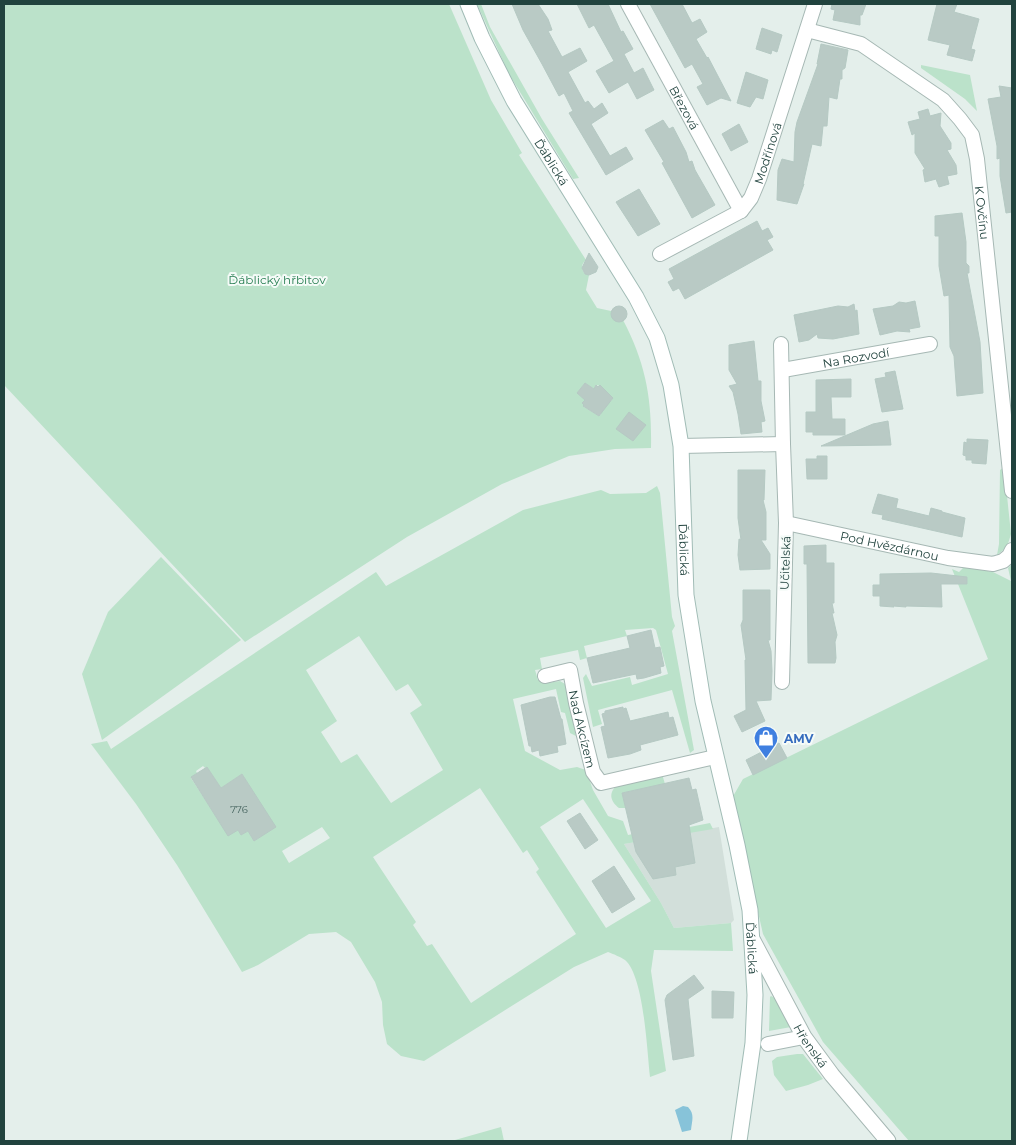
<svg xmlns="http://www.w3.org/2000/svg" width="1016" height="1145" font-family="Montserrat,sans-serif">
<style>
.built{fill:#d2dfda}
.green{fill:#bbe2ca;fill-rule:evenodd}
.water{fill:#87c3d9}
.building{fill:#b9cac5;stroke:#b5c9c3}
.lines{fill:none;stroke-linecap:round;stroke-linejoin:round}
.minor-casing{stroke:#a6b8b4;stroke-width:16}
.tertiary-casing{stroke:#a6b8b4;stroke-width:17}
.secondary-casing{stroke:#a1bcb6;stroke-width:17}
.minor{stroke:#fff;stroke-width:14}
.tertiary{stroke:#fff;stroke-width:15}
.secondary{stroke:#fff;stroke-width:15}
.labels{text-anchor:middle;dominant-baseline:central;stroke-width:4;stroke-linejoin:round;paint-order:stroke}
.number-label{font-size:10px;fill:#476560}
.street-label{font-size:12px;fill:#21433e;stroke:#f5fbf8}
.park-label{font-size:12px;fill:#277e52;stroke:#f5fbf8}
.shop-label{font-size:12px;font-weight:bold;fill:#366cbe;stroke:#f5fbf8;text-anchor:start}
</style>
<rect width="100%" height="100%" fill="#e4efeb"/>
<polygon class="built" points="719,827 734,920 731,923 674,928 661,903 624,844"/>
<g class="green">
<path d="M4 4H449L491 100 522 153 519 155 586 260C581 264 581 269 585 274L589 275 586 290 597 308 611 311 612 318 615 321 623 320C646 364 652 399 651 448L615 449 569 456 502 484 407 537 245 642 4 385ZM585 383 596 390 595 387 596 385 600 386 613 398 611 401 609 399 599 412 601 414 599 416 584 407 583 403 584 401H587L577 393Z"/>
<polygon points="477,4 481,4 490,27 542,119 579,178 573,179 509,74"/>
<polygon points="921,65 970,75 977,111 965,99 921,68"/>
<polygon points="1004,467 1011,534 1007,547 997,555 999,544 1000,470"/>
<path d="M657 486 660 493 672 617 675 626 672 631 694 750 690 753 672 690 598 710 602 724 593 727 583 678 586 674 592 686 630 677 632 685 668 674 656 630 653 628 625 630 627 636 584 646 587 658 580 660 578 650 540 658 542 669 535 670 538 680H545L547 683 560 681 565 684 576 736 570 733 565 713 561 712 556 689 513 699 525 751 560 770 577 767 586 770 593 790 608 816 623 821 628 835 668 827 669 831 710 823 713 829 624 844 661 903 674 928 731 923 733 951 654 950 651 971 666 1071 650 1077C647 1051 644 976 625 960 621 957 613 954 608 952L574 967 424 1061 401 1056 387 1044 383 1025 382 1002 375 982 351 942 336 932 309 934 258 965 242 972 177 865 136 804 91 744 107 741 111 749 376 572 386 586 523 510 601 490 610 494 646 493ZM359 636 396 691 408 684 422 705 410 713 443 770 391 803 357 754 341 763 321 732 337 721 306 670ZM203 766 205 768 207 767 221 788 242 774 275 827 254 841 248 831 241 835 238 830 228 835 191 778 197 773 196 771ZM480 788 523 853 527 850 539 869 536 872 576 934 471 1003 432 944 427 946 413 925 416 922 373 857ZM583 799 651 901 606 928 540 827ZM322 827 330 838 289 863 282 851Z"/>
<polygon points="161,557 241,640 102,740 82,674 108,612"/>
<polygon points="1012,564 1012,1141 909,1141 823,1042 763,934 732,798 743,779 988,659 952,569 959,572 964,567 993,572 1011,581 1008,568"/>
<path d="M662 774 665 784 622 793 626 808H619C610 801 608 792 618 785Z"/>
<polygon points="771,996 775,998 791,1027 769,1031 770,997"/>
<polygon points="797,1054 803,1054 823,1079 808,1085 786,1091 774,1075 772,1061 777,1057"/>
<polygon points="501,1127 504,1141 453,1141 455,1140"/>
</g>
<path class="water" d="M683 1106 688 1107C695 1114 692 1121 691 1130L682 1132 675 1110Z"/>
<g class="building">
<polygon points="512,4 538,4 548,19 552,30 548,31 562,57 580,48 587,61 568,72 585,103 588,101 594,109 602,103 608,113 591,124 610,156 626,147 633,159 606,175 569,113 573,111 564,93 559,96 542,64 523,30"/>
<polygon points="577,4 608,4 621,32 623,31 633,49 624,54 634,73 643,68 654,90 637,99 628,82 609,93 596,71 614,61 594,25 589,28"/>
<polygon points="650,4 682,4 692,23 700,19 707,32 696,39 707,58 708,57 731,101 721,98 707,105 697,87 703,84 692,64 685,68"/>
<polygon points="832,4 866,4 862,15 860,15 860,25 833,20 835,10 831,9"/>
<polygon points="937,4 957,4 954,12 979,19 971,49 975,50 972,61 947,55 950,45 928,40"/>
<polygon points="762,28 782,35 777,52 772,50 771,54 756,49"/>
<polygon points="821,44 848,50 845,68 842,70 842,79 840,79 837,99 829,97 827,126 823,126 821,146 812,144 803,184 804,184 797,204 777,200 778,170 782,159 794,162 795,132 797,122 818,64 817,64"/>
<polygon points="746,72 768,80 763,99 756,97 750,107 737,103"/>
<polygon points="999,86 1012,88 1012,212 1006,213 1000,176 1000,158 997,159 997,146 988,99 1001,97"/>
<polygon points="928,109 930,116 941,113 940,126 951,143 951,149 947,150 956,165 957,174 947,176 949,184 939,187 936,179 925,182 923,170 925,169 915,153 915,133 912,135 908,122 920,119 918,112"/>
<polygon points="663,120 669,129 673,127 686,152 689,162 692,161 695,170 715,205 692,218 662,163 664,162 645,130"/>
<polygon points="739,124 748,142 731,151 722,134"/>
<polygon points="639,189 660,224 638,236 616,202"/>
<polygon points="962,213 966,242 966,263 969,266 969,273 967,273 980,342 983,393 957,396 954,356 950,347 949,295 944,296 939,266 939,236 935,236 935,216"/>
<polygon points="757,221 762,231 768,228 773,237 767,240 773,250 685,299 679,288 673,291 668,282 674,279 669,269"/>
<polygon points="589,253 598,267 596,272 589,275 585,274 582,268"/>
<polygon points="915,301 920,327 909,329 910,332 897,331 880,335 873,309 893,306 899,302 906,303"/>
<polygon points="854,304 855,311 857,310 859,334 833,339 818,338 817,334 809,340 799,342 794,315 838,306 848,307"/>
<circle cx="619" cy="314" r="8"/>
<polygon points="754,341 758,381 761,381 761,401 765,421 761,422 762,432 741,434 738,414 733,392 729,386 737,384 729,370 729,345"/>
<polygon points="895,371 903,409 882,412 875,379 886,377 885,373"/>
<polygon points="851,379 851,397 831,397 832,419 845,419 845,435 813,435 813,432 806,432 806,412 816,412 816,380"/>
<polygon points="585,383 594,389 596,385 598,387 600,385 613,398 599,416 583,406 584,405 582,403 585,400 577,393"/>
<polygon points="629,412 646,425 633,441 616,429"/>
<polygon points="888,421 891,445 821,446 873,424"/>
<polygon points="967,439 988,440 986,464 972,463 972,460 966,460 966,456 963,455 964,442 967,443"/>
<polygon points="817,456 827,456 827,479 807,479 806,459 817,459"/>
<polygon points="738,470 765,470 764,500 763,500 766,512 766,540 761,540 770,554 770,569 740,570 738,555 739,539 741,540 738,518"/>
<polygon points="878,494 898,499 896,508 929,516 931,508 942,511 942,512 965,518 962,537 882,519 883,515 872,513"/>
<polygon points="826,545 826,563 834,563 834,603 832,603 834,613 832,613 837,635 835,642 836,658 835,663 808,663 807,564 804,564 804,546"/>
<polygon points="931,573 967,577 967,584 941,584 942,607 906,606 906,607 893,606 894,607 880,606 880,596 873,596 873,585 880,585 880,574"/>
<polygon points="743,590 770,590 770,640 768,640 771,651 772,671 771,700 756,701 765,721 742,732 734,716 746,710 745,660 746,660 741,625 743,620"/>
<polygon points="651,630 655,648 660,647 664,666 660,667 661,673 644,678 637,679 636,674 593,683 587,658 630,648 627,636"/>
<polygon points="550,697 555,697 561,719 562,719 566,744 557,746 558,752 540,756 539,750 532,752 531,746 529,746 521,705"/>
<polygon points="623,707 623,709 626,708 630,721 668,712 669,718 673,717 678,735 640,745 641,750 630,754 608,758 601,727 605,726 602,714 605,713 605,711"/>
<polygon points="779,743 787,758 753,775 746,760"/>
<polygon points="207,767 221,788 242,774 276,827 254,841 248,831 241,835 238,830 228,836 191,777"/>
<polygon points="689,778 692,790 696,789 703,820 689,825 695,863 675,867 676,875 653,879 636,852 622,793"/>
<polygon points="580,813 598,840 585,849 567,821"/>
<polygon points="614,866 635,899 612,913 592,881"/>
<polygon points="694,975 704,988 688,999 694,1056 673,1060 665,1000 667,995"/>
<polygon points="712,991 734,992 733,1018 712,1018"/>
</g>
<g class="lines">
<defs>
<g id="minor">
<path id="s1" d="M628 4 741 211"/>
<path id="s2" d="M807 30 861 44 943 100 960 119 972 135 977 159 1012 491"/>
<path id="s3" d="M660 254 741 211 751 198 759 179 815 4"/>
<polyline points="781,344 783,444 786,523 782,682"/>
<path id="s4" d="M783 370 930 344"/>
<polyline points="681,446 783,444"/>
<path id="s5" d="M786 523 948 558 993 564 1003 561 1009 556 1012 550"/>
<path id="s6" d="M545 676 570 670 576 703 593 772 601 783 715 757"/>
<polyline points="768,1044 804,1037"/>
</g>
<g id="tertiary">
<path id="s7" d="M752 939 804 1037 832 1075 888 1141"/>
</g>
<g id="secondary">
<path id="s8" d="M468 4 482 38 514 101 636 297 657 338 671 385 681 446 686 595 703 701 737 845 750 910 755 995 753 1043 739 1141"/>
</g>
</defs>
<use href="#minor" class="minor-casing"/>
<use href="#tertiary" class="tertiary-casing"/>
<use href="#secondary" class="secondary-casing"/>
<use href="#minor" class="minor"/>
<use href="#tertiary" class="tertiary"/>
<use href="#secondary" class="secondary"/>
</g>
<defs>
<symbol id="shop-pin" viewBox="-11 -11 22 30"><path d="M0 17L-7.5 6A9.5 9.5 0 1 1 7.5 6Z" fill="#3f7fe0" stroke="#f5fbf8"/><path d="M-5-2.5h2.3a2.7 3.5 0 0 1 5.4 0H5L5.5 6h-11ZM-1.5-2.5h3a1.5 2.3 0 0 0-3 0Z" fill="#fff"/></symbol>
</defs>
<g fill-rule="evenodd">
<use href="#shop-pin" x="752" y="724" width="28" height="38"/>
</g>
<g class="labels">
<g class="number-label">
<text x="239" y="809">776</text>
</g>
<g class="street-label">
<text stroke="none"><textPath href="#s1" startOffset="118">Březová</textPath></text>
<text stroke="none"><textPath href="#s3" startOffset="156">Modřínová</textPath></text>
<text stroke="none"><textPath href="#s8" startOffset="179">Ďáblická</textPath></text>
<text stroke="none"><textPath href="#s2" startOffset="279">K Ovčínu</textPath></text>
<text stroke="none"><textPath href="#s4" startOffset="74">Na Rozvodí</textPath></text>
<text stroke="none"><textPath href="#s5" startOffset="106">Pod Hvězdárnou</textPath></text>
<text stroke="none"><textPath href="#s8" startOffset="599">Ďáblická</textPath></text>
<text transform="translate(785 563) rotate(-88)">Učitelská</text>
<text stroke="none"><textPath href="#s6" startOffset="86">Nad Akcízem</textPath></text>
<text stroke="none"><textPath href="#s8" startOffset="1004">Ďáblická</textPath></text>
<text stroke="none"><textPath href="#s7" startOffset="122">Hřenská</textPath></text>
</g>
<g class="park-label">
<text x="277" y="279">Ďáblický hřbitov</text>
</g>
<g class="shop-label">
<text x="784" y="738">AMV</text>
</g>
</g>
<rect width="1016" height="1145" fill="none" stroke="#21433e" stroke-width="10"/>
</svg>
